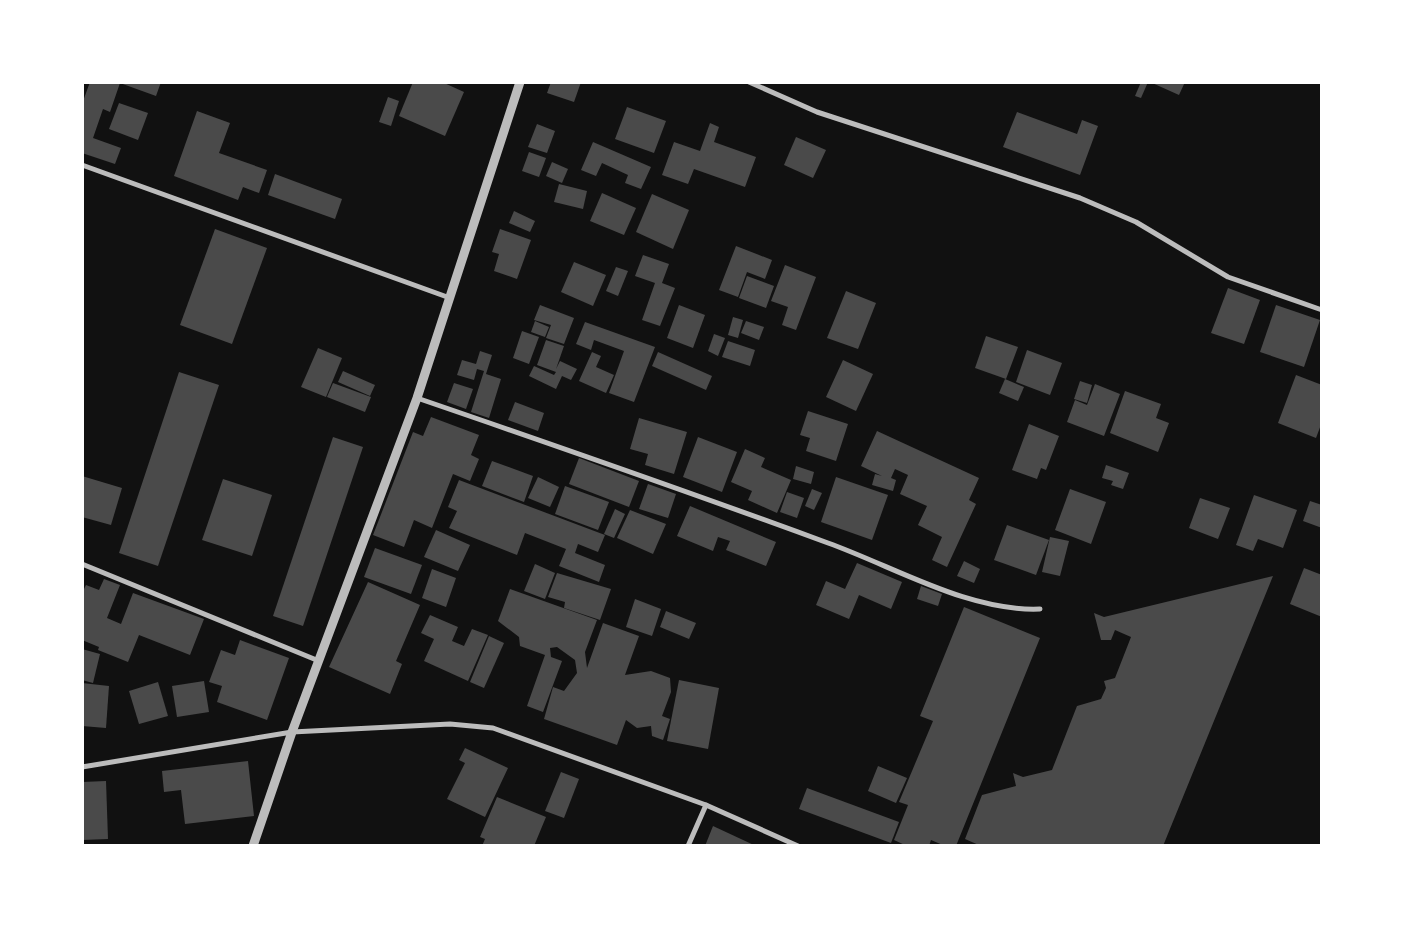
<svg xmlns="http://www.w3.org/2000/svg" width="1404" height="928" font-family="Figtree,sans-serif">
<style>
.building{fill:#4a4a4a}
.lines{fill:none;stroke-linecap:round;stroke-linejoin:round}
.minor{stroke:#bcbcbc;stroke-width:5}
.tertiary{stroke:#bcbcbc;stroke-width:9}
</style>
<rect width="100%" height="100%" fill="#111"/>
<g class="building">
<polygon points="90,82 161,82 156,96 120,83 110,112 103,109 93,138 121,148 115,164 82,153 82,104"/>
<polygon points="413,82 442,82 464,92 445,136 399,116"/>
<polygon points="551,82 581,82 574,102 547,93"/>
<polygon points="1141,82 1148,82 1141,98 1135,96"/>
<polygon points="1150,82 1185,82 1179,95"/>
<polygon points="388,97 399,101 391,126 379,122"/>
<polygon points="119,103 148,113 138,140 109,129"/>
<polygon points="627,107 666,121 654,153 615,139"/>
<polygon points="197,111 230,123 219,153 267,170 259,193 243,187 238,200 174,176"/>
<polygon points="1017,112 1077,134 1082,120 1098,126 1080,175 1003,147"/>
<polygon points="710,123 719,127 714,142 756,157 745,187 694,169 688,184 662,175 674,142 700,151"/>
<polygon points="537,124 555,131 547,153 528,147"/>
<polygon points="796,137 826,150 813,178 784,165"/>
<polygon points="593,142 651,167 641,189 625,183 628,175 602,163 596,176 581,170"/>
<polygon points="529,152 546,158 539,177 522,171"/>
<polygon points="552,162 568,169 562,183 546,176"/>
<polygon points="275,174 342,199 335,219 268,195"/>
<polygon points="559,184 587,191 583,209 554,202"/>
<polygon points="602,193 636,208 624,235 590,221"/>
<polygon points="652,194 689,210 673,249 636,232"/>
<polygon points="514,211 535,221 530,232 509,223"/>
<polygon points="215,229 267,248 232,344 180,325"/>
<polygon points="500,229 531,240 517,279 494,271 499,254 492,252"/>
<polygon points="736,246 772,260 765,279 747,272 738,297 719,290"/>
<polygon points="643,255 669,264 662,283 675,288 660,326 642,320 655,283 635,276"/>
<polygon points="574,262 606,275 593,306 561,292"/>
<polygon points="785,265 816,277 796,330 782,325 788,307 771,301"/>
<polygon points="616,267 628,271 618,296 606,291"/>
<polygon points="747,276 774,286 766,308 739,298"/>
<polygon points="1228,288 1260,300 1244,344 1211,333"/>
<polygon points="846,291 876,303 858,349 827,338"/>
<polygon points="540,305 574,318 564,344 546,338 551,325 534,320"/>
<polygon points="679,305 705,315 693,348 667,338"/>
<polygon points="1276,305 1320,320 1304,367 1260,352"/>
<polygon points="733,317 743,320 738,338 728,335"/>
<polygon points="535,321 549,327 545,337 531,332"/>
<polygon points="746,321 764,327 759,340 741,333"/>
<polygon points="585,322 655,347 634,402 609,393 624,351 594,340 591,350 576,344"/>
<polygon points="522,331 539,337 529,364 513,358"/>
<polygon points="714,334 725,338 718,356 708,351"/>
<polygon points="986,336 1018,347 1006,379 975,368"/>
<polygon points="546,340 564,346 556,369 560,361 577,369 571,380 562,376 556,389 529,376 534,366 554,375 556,372 537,365"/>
<polygon points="728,341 755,350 750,366 722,357"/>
<polygon points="318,348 342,358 326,397 301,387"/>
<polygon points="1027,350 1062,363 1050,395 1016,382"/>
<polygon points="480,351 492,355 486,374 501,379 489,418 471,412 484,371 477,369 474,380 457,375 462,360 476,364"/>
<polygon points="592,352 601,356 596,367 614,375 606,393 579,381"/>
<polygon points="658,352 712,376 706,390 652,366"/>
<polygon points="843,360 873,374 856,411 826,397"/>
<polygon points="343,371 375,385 370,396 338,382"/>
<polygon points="179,372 219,385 158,566 119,553"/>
<polygon points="1296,375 1322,385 1322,422 1316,438 1278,423"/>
<polygon points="1005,379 1024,387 1018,401 999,393"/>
<polygon points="1080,381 1092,385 1087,403 1074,399"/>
<polygon points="333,383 371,397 365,412 327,397"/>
<polygon points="454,383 473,389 466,409 447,402"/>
<polygon points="1095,384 1120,394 1104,436 1067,422 1075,400 1087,405"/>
<polygon points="1125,391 1161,404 1156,418 1169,423 1158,452 1110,433"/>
<polygon points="515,402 544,413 538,431 508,420"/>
<polygon points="808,411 848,424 836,461 806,451 810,438 800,435"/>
<polygon points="431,417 479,435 471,455 479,459 470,481 453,474 432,528 414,520 404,547 373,535 413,432 423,436"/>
<polygon points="639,418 687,432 674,474 645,465 648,454 630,449"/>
<polygon points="1029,424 1059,436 1046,470 1041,468 1037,479 1012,470"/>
<polygon points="877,431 979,478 969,500 976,504 947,567 932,560 942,537 918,525 927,506 900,494 908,475 895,469 891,478 896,480 893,491 872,485 875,474 882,476 861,466"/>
<polygon points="333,437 363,447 303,626 273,616"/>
<polygon points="698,437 737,452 722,492 683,477"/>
<polygon points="745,449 765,458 761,467 791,480 777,513 748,500 752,491 731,482"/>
<polygon points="579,458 639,481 629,507 569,484"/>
<polygon points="492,461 533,476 524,502 482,486"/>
<polygon points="1106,465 1129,473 1123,489 1111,485 1113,481 1102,478"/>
<polygon points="796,466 814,472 811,484 793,479"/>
<polygon points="82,476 122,488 111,525 82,517"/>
<polygon points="538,477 559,487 550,507 528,498"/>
<polygon points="836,477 888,495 872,540 821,522"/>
<polygon points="223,479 272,495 252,556 202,540"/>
<polygon points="459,480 605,535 598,552 578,544 575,553 605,565 599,582 559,566 566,549 525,533 517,555 449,528 457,511 448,507"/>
<polygon points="648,484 676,494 668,518 639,509"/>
<polygon points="565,486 609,502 598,530 555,514"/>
<polygon points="812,489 822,493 814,510 805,506"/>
<polygon points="1070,489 1106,502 1091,544 1055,530"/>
<polygon points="787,492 804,498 797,518 780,512"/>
<polygon points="1254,495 1297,510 1283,548 1258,539 1253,551 1236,545"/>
<polygon points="1200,498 1230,508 1218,539 1189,528"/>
<polygon points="1310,501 1322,505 1322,528 1303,521"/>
<polygon points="690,506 776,542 766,566 726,550 730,541 718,537 713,551 677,536"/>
<polygon points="615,509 625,514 614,538 604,534"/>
<polygon points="630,510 666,524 653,554 617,538"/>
<polygon points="1007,525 1049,540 1036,575 994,560"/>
<polygon points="436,530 470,545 458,571 424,557"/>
<polygon points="1050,537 1069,541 1060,576 1042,572"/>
<polygon points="375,548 422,565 411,594 364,577"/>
<polygon points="964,561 980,569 974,583 957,576"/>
<polygon points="857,563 902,582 891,609 859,595 849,619 816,605 826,581 845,589"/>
<polygon points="535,564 555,573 545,599 524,591"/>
<polygon points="1304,568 1322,575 1322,617 1290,604"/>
<polygon points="432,569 456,578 446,607 422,598"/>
<polygon points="557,573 611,589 600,620 564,608 565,602 548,597"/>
<polygon points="1273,576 1163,846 981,846 965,839 982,795 1016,786 1013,773 1023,777 1052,770 1077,706 1101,699 1106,688 1104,681 1115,678 1131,637 1115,630 1111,640 1101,640 1094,613 1104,617"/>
<polygon points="104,579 120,585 107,618 121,624 133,593 204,619 190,655 139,635 128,662 98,650 99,647 82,640 82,593 86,585 99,590"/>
<polygon points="368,582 420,605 396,661 402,664 390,694 329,667"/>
<polygon points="921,586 942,594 938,606 917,599"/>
<polygon points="510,589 597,620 585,652 587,668 603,623 639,636 625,675 651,671 670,678 671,692 662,716 670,719 663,740 652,736 651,726 637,728 626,720 617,745 544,719 553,687 564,691 577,673 575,660 557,647 550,648 551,657 562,661 543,712 527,706 545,655 520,646 519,637 498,621"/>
<polygon points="635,599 661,609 652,636 626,627"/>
<polygon points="964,607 1040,638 956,846 945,846 931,840 929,846 907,846 894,840 908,805 899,802 933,721 920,716"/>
<polygon points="666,611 696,623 689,639 660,627"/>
<polygon points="430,615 458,627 452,641 464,646 472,629 488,635 468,681 424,661 434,639 421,633"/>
<polygon points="489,636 504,643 484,688 470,682"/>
<polygon points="240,640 289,658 267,720 217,702 222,686 209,682 221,650 235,655"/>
<polygon points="82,649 100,654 93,683 82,680"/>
<polygon points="679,680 719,688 708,749 667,741"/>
<polygon points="204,681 209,712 177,717 172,686"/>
<polygon points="158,682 168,716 139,724 129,691"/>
<polygon points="82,683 109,686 106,728 82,726"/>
<polygon points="465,748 508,768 485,817 447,799 465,763 459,760"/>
<polygon points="248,761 254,816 185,824 181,790 164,792 162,771"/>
<polygon points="878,766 907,778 896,803 868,791"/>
<polygon points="561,772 579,779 564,818 545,811"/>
<polygon points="106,781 108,839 82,840 82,782"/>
<polygon points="807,788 899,822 891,843 799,809"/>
<polygon points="497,797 546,817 534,846 482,846 485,839 480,837"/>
<polygon points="713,826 756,846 705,846"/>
</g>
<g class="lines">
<g class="minor">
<polyline points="749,82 817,112 1080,198 1136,222 1228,277 1322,310"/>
<polyline points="82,165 450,298"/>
<path d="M417 398C554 445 692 493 828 543 895 567 969 612 1040 609"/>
<polyline points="82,564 319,661"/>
<polyline points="82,767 292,732 450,724 493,728 706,805 798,846"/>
<polyline points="688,846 706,805"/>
</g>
<polyline class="tertiary" points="253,846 292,732 417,398 520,82"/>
</g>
<rect width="1404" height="928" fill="none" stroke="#ffffff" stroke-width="168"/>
</svg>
